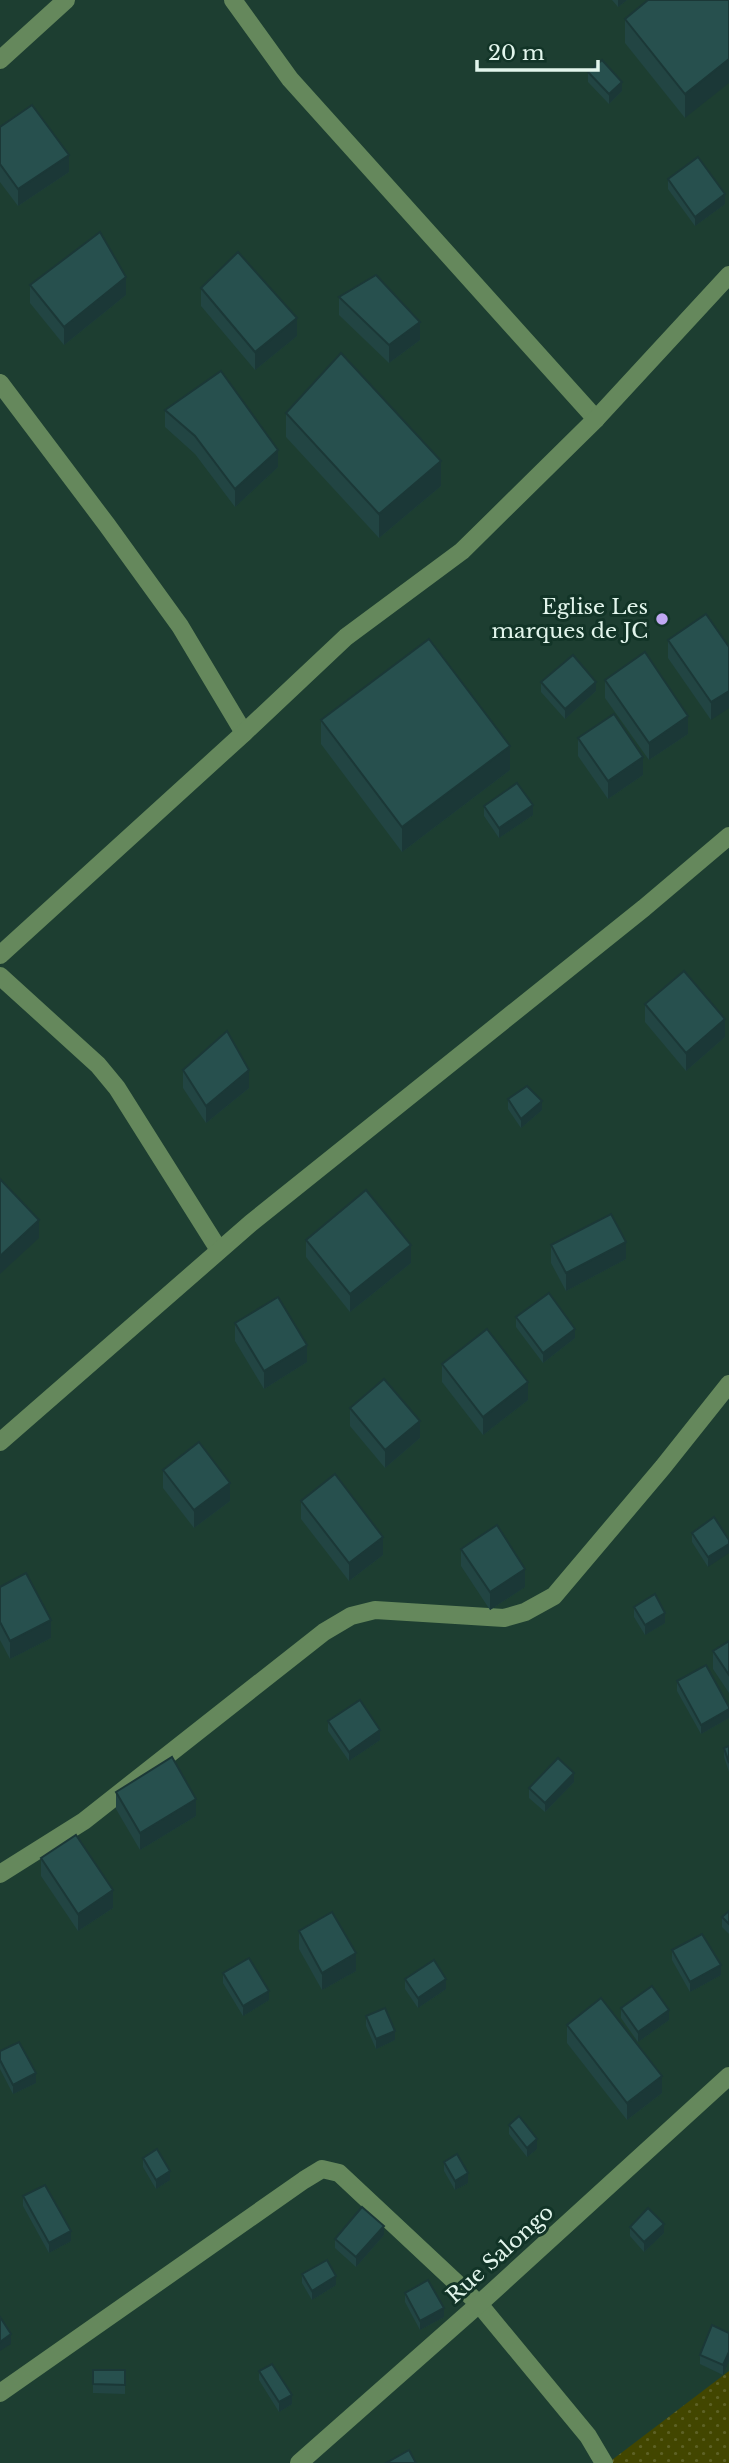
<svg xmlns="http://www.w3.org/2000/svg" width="729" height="2463" font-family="'Libre Baskerville',serif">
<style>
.grass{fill:url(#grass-dots)}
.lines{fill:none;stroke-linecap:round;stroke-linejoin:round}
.minor{stroke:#65885c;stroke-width:18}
.wall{fill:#224543}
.shaded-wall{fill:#1b3837}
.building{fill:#27504e;stroke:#1b3837;stroke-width:2}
.poi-dot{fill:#c0a8f3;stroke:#123427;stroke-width:2.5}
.labels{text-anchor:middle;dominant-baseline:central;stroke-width:6;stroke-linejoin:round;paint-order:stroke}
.poi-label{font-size:21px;fill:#e2f5ec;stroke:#123427;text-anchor:end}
.street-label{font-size:21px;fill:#e2f5ec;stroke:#123427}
</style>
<defs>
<pattern id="grass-dots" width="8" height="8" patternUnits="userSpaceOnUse" patternTransform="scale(1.75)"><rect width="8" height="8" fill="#424600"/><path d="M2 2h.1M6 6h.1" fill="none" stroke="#5d6125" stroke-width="1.8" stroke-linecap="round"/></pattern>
</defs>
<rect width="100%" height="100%" fill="#1d3e31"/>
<polygon class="grass" points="729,2371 729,2463 608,2463"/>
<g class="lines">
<g class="minor">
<polyline points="233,0 290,79 596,419"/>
<polyline points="0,60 66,0"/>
<polyline points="0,383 107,525 180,626 244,733"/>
<polyline points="0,955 244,733 346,637 462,551 596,419 729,275"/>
<polyline points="0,976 98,1065 117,1088 219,1250"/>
<polyline points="0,1442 251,1223 644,908 729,836"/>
<polyline points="0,1874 84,1821 324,1632 351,1616 375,1610 504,1618 525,1612 554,1596 663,1467 729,1384"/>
<polyline points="0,2393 304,2180 322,2169 339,2173 479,2304 588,2436 604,2463"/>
<polyline points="299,2463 479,2304 729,2076"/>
</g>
</g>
<g class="wall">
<polygon points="612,0 627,0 618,7"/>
<polygon points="729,0 685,118 625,43 625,19"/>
<polygon points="588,72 622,91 609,104 588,82"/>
<polygon points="0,127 69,172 18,206 0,182"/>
<polygon points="668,179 725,204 695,226 668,189"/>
<polygon points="30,285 126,295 64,345 30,303"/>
<polygon points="201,288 297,336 255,370 201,306"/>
<polygon points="339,297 420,340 389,363 339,315"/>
<polygon points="165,410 278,467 235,507 195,454 165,427"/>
<polygon points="286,413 441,486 379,538 286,437"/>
<polygon points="668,640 729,647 711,720 668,658"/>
<polygon points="605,680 688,734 649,760 605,698"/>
<polygon points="541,682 596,691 565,719 541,692"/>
<polygon points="321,720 510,770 402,852 321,744"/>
<polygon points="578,738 643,775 608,799 578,756"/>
<polygon points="484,806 533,815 499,838 484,816"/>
<polygon points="645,1004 725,1037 686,1071 645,1022"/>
<polygon points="183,1070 249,1088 206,1123 183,1088"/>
<polygon points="508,1099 542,1110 521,1128 508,1109"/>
<polygon points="306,1240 411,1263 350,1312 306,1257"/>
<polygon points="551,1245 626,1259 566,1291 551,1263"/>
<polygon points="516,1317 575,1338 543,1363 516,1327"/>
<polygon points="235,1323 307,1362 264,1389 235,1341"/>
<polygon points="442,1364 528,1400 483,1435 442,1382"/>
<polygon points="350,1408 420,1438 385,1468 350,1426"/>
<polygon points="163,1470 230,1501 194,1528 163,1488"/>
<polygon points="301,1501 383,1555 349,1581 301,1519"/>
<polygon points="714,1517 708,1567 692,1542 692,1533"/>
<polygon points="461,1549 525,1587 490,1610 461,1566"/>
<polygon points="0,1587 51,1638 10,1659 0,1640"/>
<polygon points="634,1607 665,1623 645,1635 634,1617"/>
<polygon points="729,1641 729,1693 713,1669 713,1651"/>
<polygon points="677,1681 729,1707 729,1718 701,1734 677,1691"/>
<polygon points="328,1721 380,1740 349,1761 328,1731"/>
<polygon points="729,1746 729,1772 724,1757 724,1748"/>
<polygon points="574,1782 545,1812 529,1798 529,1788"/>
<polygon points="116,1792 196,1816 140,1850 116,1809"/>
<polygon points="41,1858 113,1908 78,1931 41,1876"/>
<polygon points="729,1911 729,1934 722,1927 722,1917"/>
<polygon points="299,1931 356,1971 322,1990 299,1949"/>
<polygon points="672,1950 721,1975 690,1992 672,1960"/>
<polygon points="223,1973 269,2000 243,2016 223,1983"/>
<polygon points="405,1979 446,1989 418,2008 405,1989"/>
<polygon points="621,2008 669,2020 638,2042 621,2018"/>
<polygon points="366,2016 395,2040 376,2049 366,2026"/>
<polygon points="567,2025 662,2093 627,2120 567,2043"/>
<polygon points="0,2051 36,2083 13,2094 0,2069"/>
<polygon points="509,2125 537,2149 527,2157 509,2134"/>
<polygon points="143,2158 170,2180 156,2189 143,2167"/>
<polygon points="444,2162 468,2183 455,2190 444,2171"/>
<polygon points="23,2196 71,2241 49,2253 23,2206"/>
<polygon points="630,2227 664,2233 644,2252 630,2236"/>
<polygon points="384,2235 356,2267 335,2248 335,2239"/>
<polygon points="302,2274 336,2285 312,2300 302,2283"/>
<polygon points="405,2293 444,2317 420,2330 405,2302"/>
<polygon points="729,2333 723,2375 700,2364 700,2355"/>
<polygon points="93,2370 125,2370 125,2394 93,2393"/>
<polygon points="259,2371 292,2404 279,2412 259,2380"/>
</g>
<g class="shaded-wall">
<polygon points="618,0 627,0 618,7"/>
<polygon points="729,59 729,83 685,118 685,94"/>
<polygon points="622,82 622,91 609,104 609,94"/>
<polygon points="69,155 69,172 18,206 18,189"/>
<polygon points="725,194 725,204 695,226 695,217"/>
<polygon points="126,277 126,295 64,345 64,327"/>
<polygon points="297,318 297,336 255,370 255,352"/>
<polygon points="420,322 420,340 389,363 389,345"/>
<polygon points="278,450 278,467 235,507 235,489"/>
<polygon points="441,461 441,486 379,538 379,514"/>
<polygon points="596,682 596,691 565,719 565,709"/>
<polygon points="729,691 729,708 711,720 711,702"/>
<polygon points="688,716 688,734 649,760 649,743"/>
<polygon points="510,746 510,770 402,852 402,827"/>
<polygon points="643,757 643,775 608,799 608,781"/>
<polygon points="533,805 533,815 499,838 499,828"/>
<polygon points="725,1019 725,1037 686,1071 686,1053"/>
<polygon points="249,1070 249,1088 206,1123 206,1106"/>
<polygon points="542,1101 542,1110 521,1128 521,1119"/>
<polygon points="39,1220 39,1238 0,1274 0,1256"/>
<polygon points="626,1242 626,1259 566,1291 566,1273"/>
<polygon points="411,1245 411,1263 350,1312 350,1294"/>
<polygon points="575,1329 575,1338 543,1363 543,1353"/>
<polygon points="307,1345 307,1362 264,1389 264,1371"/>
<polygon points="528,1382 528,1400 483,1435 483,1417"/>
<polygon points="420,1421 420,1438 385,1468 385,1450"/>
<polygon points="230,1483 230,1501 194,1528 194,1510"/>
<polygon points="383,1537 383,1555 349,1581 349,1563"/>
<polygon points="729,1544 729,1553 708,1567 708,1557"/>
<polygon points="525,1569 525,1587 490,1610 490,1592"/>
<polygon points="665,1613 665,1623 645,1635 645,1625"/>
<polygon points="51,1620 51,1638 10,1659 10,1641"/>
<polygon points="729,1709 729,1718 701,1734 701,1725"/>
<polygon points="380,1730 380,1740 349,1761 349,1752"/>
<polygon points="574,1773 574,1782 545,1812 545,1803"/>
<polygon points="196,1799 196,1816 140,1850 140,1833"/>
<polygon points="113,1890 113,1908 78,1931 78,1914"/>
<polygon points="356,1953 356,1971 322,1990 322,1973"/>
<polygon points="721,1965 721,1975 690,1992 690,1982"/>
<polygon points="446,1979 446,1989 418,2008 418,1998"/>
<polygon points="269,1991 269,2000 243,2016 243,2006"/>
<polygon points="669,2010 669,2020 638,2042 638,2032"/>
<polygon points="395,2031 395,2040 376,2049 376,2039"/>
<polygon points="36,2073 36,2083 13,2094 13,2085"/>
<polygon points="662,2076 662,2093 627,2120 627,2103"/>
<polygon points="537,2139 537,2149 527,2157 527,2148"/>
<polygon points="170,2171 170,2180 156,2189 156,2180"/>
<polygon points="468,2173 468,2183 455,2190 455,2181"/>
<polygon points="664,2224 664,2233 644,2252 644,2242"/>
<polygon points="384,2226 384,2235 356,2267 356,2257"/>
<polygon points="71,2231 71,2241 49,2253 49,2243"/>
<polygon points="336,2276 336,2285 312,2300 312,2291"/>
<polygon points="444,2308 444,2317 420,2330 420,2321"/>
<polygon points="11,2334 11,2344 0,2351 0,2342"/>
<polygon points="729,2352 729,2361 723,2375 723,2365"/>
<polygon points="292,2395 292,2404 279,2412 279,2402"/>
</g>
<g class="building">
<polygon points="648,0 729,0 729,59 685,94 625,19"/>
<polygon points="602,60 622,82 609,94 588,72"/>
<polygon points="32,105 69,155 18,189 0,164 0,127"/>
<polygon points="698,157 725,194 695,217 668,179"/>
<polygon points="100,232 126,277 64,327 30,285"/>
<polygon points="238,252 297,318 255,352 201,288"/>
<polygon points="376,275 420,322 389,345 339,297"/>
<polygon points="341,353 441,461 379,514 286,413"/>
<polygon points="221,371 278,450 235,489 195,436 165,410"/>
<polygon points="706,614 729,647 729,691 711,702 668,640"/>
<polygon points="429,639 510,746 402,827 321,720"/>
<polygon points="645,652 688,716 649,743 605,680"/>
<polygon points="573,655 596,682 565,709 541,682"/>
<polygon points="614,714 643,757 608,781 578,738"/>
<polygon points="517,783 533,805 499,828 484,806"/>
<polygon points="684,971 725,1019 686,1053 645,1004"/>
<polygon points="227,1031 249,1070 206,1106 183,1070"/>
<polygon points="527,1086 542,1101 521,1119 508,1099"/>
<polygon points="0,1179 39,1220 0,1256"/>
<polygon points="366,1190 411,1245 350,1294 306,1240"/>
<polygon points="611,1214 626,1242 566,1273 551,1245"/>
<polygon points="549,1293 575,1329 543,1353 516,1317"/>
<polygon points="278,1297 307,1345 264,1371 235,1323"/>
<polygon points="487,1329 528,1382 483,1417 442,1364"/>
<polygon points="384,1379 420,1421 385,1450 350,1408"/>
<polygon points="199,1442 230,1483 194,1510 163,1470"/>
<polygon points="335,1474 383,1537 349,1563 301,1501"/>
<polygon points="714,1517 729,1540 729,1544 708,1557 692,1533"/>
<polygon points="497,1525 525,1569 490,1592 461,1549"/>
<polygon points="26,1573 51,1620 10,1641 0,1622 0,1587"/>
<polygon points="655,1594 665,1613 645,1625 634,1607"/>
<polygon points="729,1641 729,1675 713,1651"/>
<polygon points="706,1665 729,1707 729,1709 701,1725 677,1681"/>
<polygon points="360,1700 380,1730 349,1752 328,1721"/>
<polygon points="729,1746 729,1763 724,1748"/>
<polygon points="172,1757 196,1799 140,1833 116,1792"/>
<polygon points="558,1758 574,1773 545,1803 529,1788"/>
<polygon points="76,1835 113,1890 78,1914 41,1858"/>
<polygon points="729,1911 729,1924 722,1917"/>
<polygon points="332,1912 356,1953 322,1973 299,1931"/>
<polygon points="702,1934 721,1965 690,1982 672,1950"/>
<polygon points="249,1958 269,1991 243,2006 223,1973"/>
<polygon points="434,1960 446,1979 418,1998 405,1979"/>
<polygon points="652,1986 669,2010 638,2032 621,2008"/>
<polygon points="601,1998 662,2076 627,2103 567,2025"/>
<polygon points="385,2008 395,2031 376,2039 366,2016"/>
<polygon points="19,2042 36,2073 13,2085 0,2060 0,2051"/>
<polygon points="519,2116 537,2139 527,2148 509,2125"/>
<polygon points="157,2149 170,2171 156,2180 143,2158"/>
<polygon points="457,2154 468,2173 455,2181 444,2162"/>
<polygon points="45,2185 71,2231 49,2243 23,2196"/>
<polygon points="362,2207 384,2226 356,2257 335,2239"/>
<polygon points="648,2208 664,2224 644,2242 630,2227"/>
<polygon points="327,2260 336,2276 312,2291 302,2274"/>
<polygon points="428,2280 444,2308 420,2321 405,2293"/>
<polygon points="0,2317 11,2334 0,2342"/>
<polygon points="712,2325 729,2333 729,2352 723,2365 700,2355"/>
<polygon points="272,2364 292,2395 279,2402 259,2371"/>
<polygon points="93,2370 125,2370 125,2385 93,2384"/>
<polygon points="409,2450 416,2463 386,2463"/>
</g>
<circle class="poi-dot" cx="662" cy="619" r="7"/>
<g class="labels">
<g class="poi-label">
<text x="648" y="607">Eglise Les<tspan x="648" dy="24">marques de JC</tspan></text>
</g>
<g class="street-label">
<text transform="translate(500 2254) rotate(-42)">Rue Salongo</text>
</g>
</g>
<path d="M477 60v10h121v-10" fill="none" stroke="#e2f5ec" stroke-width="3.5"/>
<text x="488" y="60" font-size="21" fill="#e2f5ec" stroke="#123427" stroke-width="5" paint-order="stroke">20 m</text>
</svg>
